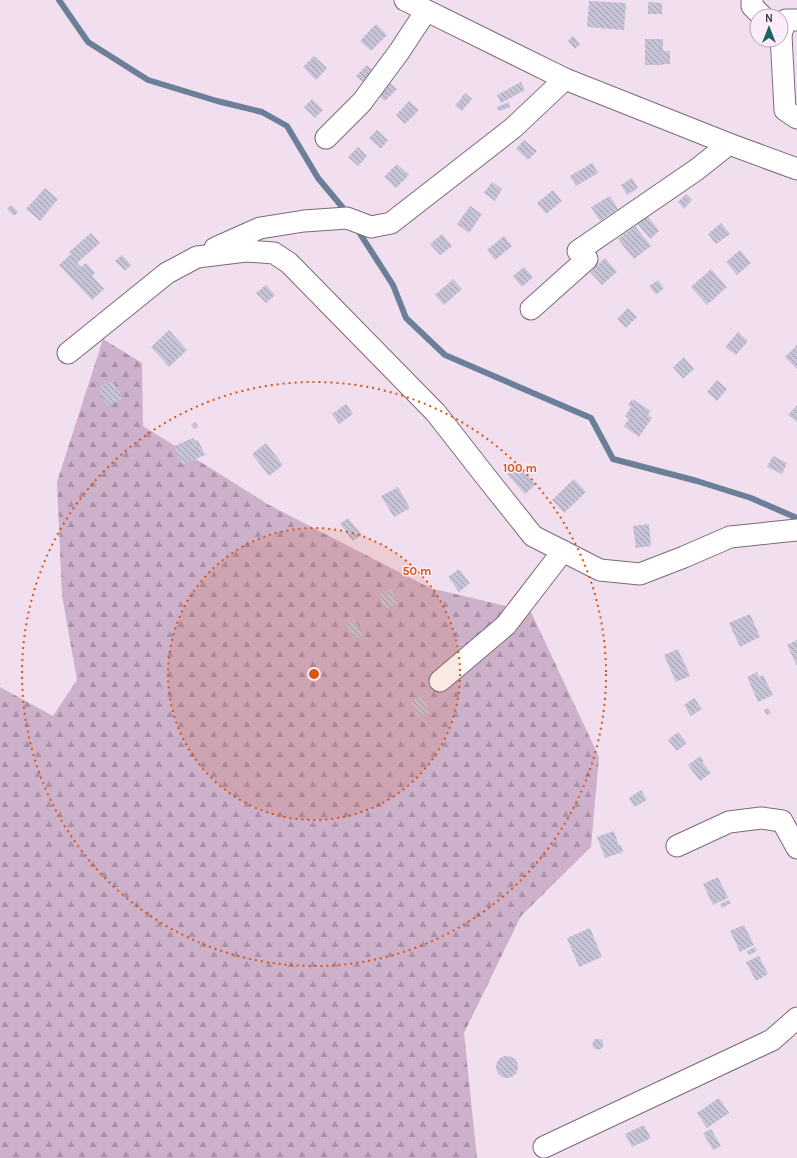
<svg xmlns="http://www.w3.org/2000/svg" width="797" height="1158" font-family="Karla,sans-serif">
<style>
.forest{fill:url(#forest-firs)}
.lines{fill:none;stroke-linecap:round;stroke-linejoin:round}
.stream{stroke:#6c7f99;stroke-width:6}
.building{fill:url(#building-back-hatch)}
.minor-casing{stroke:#7a6b78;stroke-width:23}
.minor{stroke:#fff;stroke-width:21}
.ring{fill:none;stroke:#d75611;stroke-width:2;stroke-dasharray:2 4}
.centre{fill:#d75611;stroke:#feecfc;stroke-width:2}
.ring-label{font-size:12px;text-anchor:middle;font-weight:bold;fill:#d75611;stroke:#feecfc;stroke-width:3;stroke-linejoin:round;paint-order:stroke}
</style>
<defs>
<pattern id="forest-firs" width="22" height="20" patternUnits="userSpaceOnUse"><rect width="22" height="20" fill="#cdb0ca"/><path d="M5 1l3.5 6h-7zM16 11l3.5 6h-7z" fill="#a890a6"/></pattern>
<pattern id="building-back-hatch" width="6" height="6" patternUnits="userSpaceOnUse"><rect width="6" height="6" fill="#c7c4d8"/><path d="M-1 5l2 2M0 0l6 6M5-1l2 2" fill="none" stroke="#a3a0b1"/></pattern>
</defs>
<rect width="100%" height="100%" fill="#f1dfef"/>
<polygon class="forest" points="103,339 142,363 143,426 269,505 430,588 531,612 599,757 591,847 521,916 464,1033 477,1158 0,1158 0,687 53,716 77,680 62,595 57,482"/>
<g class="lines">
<g class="stream">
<polyline points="59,0 88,42 148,80 217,101 262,112 287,126 318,178 348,214"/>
<polyline points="357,229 393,285 406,318 445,355 591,418 613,459 697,481 751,498 797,518"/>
</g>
</g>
<g class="building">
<polygon points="589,1 626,3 624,30 587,27"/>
<polygon points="648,2 662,3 662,14 648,14"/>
<polygon points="376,24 387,35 371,51 360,41"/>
<polygon points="573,36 580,44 575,49 568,41"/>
<polygon points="645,39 663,39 663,51 670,51 670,64 663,64 663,65 645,65"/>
<polygon points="314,56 327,68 316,80 303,67"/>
<polygon points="367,65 375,72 364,83 356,76"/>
<polygon points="387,81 397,89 385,101 376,93"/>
<polygon points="521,82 525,90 501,103 497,95"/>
<polygon points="465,93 472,99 462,111 455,106"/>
<polygon points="312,99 323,110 315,118 304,107"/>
<polygon points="409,101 419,110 405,124 396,115"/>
<polygon points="509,102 510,107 499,111 497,107"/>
<polygon points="377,130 388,140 381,149 369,138"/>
<polygon points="524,140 537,151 528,160 516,149"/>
<polygon points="358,147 367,156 358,166 348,157"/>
<polygon points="592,163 598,173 576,186 570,176"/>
<polygon points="397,164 409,175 396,188 384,177"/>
<polygon points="632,178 638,188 627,195 621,185"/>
<polygon points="492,182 502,189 495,201 484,193"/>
<polygon points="45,188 58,199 40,221 26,209"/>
<polygon points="553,190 562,201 546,214 537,203"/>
<polygon points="686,194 692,200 684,209 678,202"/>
<polygon points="610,196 618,209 600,221 591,207"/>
<polygon points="11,205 18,212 14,216 7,209"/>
<polygon points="470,206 482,214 469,233 457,224"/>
<polygon points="647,215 659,231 650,239 637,223"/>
<polygon points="721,223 730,234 716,244 708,234"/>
<polygon points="635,226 651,246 634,259 618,239"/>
<polygon points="91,233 100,243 77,263 81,267 86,263 95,273 92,276 104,289 92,300 59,265 71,254 69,252"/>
<polygon points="442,234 452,246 440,255 430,244"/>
<polygon points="504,236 512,246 495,260 487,250"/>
<polygon points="740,250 751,263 737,275 726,262"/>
<polygon points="122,255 131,265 125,271 115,261"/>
<polygon points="605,258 617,272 602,285 590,272"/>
<polygon points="524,267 533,277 522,287 513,276"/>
<polygon points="711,269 727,287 707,305 691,287"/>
<polygon points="453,279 462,289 444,305 435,295"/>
<polygon points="658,280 664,288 656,295 649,286"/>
<polygon points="266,285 275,295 266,303 256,293"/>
<polygon points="628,308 637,317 626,328 617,319"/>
<polygon points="169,330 187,350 169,367 151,347"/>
<polygon points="738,332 748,341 736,355 725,347"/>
<polygon points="797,345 797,369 785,357"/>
<polygon points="684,357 694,369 683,379 673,367"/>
<polygon points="113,380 122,399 107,406 98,387"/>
<polygon points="717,380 727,389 717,401 707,392"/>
<polygon points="632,399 651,411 648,415 652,418 639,437 624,426 629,419 625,416 631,407 628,405"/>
<polygon points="346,404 353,414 339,424 332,414"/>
<polygon points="797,405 797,422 788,415"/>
<polygon points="196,422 198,427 194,429 191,424"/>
<polygon points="193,438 195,441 198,440 205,455 182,465 174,446"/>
<polygon points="266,443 283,465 269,476 252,454"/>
<polygon points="773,456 787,463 782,474 767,467"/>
<polygon points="517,465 536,484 525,494 507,474"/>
<polygon points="574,479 586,492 564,513 552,500"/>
<polygon points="398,487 410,508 394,517 381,496"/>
<polygon points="348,518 362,535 353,541 340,524"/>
<polygon points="649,524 651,546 636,548 633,526"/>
<polygon points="459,569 470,583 459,592 448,577"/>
<polygon points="390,588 399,603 386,609 378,595"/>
<polygon points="750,614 760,637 740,647 729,623"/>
<polygon points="353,618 364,635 355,640 345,623"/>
<polygon points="797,640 797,666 787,645"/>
<polygon points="678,649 690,676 676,682 664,655"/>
<polygon points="757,672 759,677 763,675 773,695 758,702 747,677"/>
<polygon points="423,696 430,712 418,717 411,701"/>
<polygon points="694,698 702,709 691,716 684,705"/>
<polygon points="768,708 771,713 767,715 764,710"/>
<polygon points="678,732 687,743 677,751 668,740"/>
<polygon points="700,756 704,761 702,762 711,773 700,781 688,765"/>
<polygon points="641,790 647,800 634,807 629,798"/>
<polygon points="614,831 619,846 621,845 623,852 605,858 597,837"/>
<polygon points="718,877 728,898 713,905 703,884"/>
<polygon points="729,900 731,903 722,908 720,904"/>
<polygon points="744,925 754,945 740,952 730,931"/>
<polygon points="590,928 602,957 579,967 567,938"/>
<polygon points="755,947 757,951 749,955 747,951"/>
<polygon points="759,956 768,974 756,981 746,962"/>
<circle cx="598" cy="1044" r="5.5"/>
<circle cx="507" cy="1067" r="11"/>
<polygon points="719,1098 729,1113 707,1128 697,1113"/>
<polygon points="644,1125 651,1138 632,1147 625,1134"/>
<polygon points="711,1129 721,1146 713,1150 703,1133"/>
</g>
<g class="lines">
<defs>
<g id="minor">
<polyline points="405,0 565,79 729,144 797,169"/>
<polyline points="752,0 752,6 762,16"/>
<polyline points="781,34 786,20 797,20"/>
<polyline points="781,35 785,110 797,118"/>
<polyline points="326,138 362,102 399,52 426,11"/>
<polyline points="215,248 260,228 304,221 347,218 371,227 391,223 513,128 565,79"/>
<polyline points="531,309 587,259 578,251 696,170 729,144"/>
<polyline points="68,353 167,273 197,257 246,251 274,253 289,263 436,413 486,477 533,536 600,570 640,574 684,557 730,537 797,530"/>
<polyline points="440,681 506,625 563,551"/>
<polyline points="677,846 729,822 761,818 782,821 797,848"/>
<polyline points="544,1147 772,1040 797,1018"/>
</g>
</defs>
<use href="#minor" class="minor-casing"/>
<use href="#minor" class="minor"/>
</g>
<circle cx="314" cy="674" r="146" fill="#d75611" fill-opacity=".12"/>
<g class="ring">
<circle cx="314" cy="674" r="146"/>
<circle cx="314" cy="674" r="292"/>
</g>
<circle cx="314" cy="674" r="6" class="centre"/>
<g class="ring-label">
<text x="520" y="472">100 m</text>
<text x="417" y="575">50 m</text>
</g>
<g transform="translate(769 28)"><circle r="19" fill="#feecfc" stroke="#b2a5b1"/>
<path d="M0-3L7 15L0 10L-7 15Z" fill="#196560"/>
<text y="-6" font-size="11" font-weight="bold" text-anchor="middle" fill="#413a41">N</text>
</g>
</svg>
